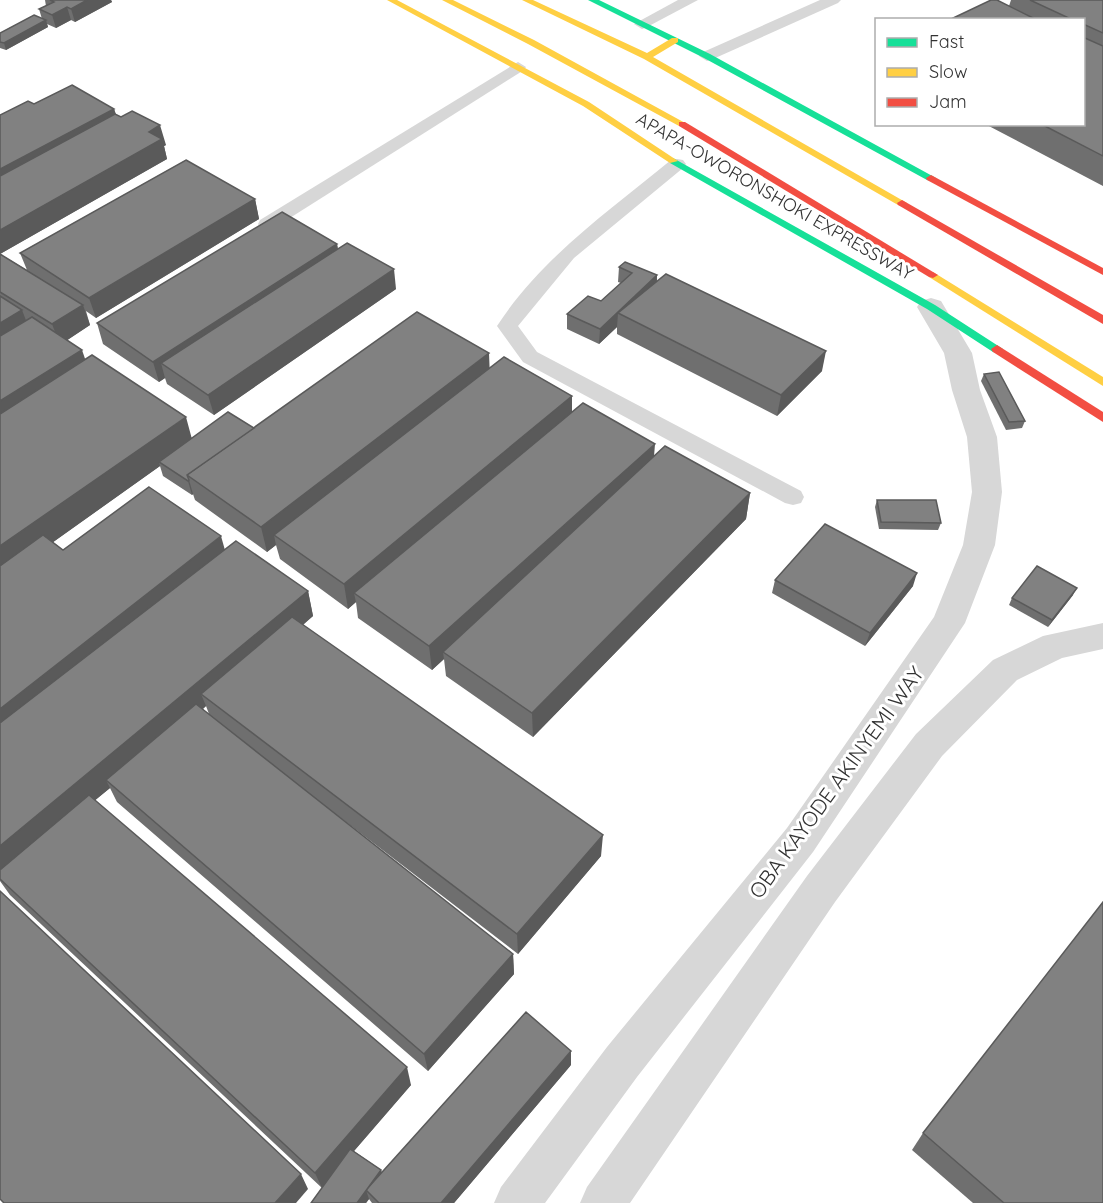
<svg xmlns="http://www.w3.org/2000/svg" width="1103" height="1203" font-family="Quicksand,sans-serif">
<style>
.lines{fill:none;stroke-linecap:round;stroke-linejoin:round}
.lane{fill:#d7d7d7;fill-rule:evenodd}
.street{fill:#d7d7d7;fill-rule:evenodd}
.fast{fill:#16e098;fill-rule:evenodd}
.slow{fill:#ffcf43;fill-rule:evenodd}
.jam{fill:#f24e42;fill-rule:evenodd}
.wall{fill:#6f6f6f;fill-rule:evenodd}
.shaded-wall{fill:#5a5a5a}
.building{fill:#818181;stroke:#5a5a5a;stroke-width:1.5}
.labels{text-anchor:middle;dominant-baseline:central;stroke-width:6;stroke-linejoin:round;paint-order:stroke}
.far-street-label{font-size:18px;fill:#333;stroke:#fff}
.street-label{font-size:21px;fill:#333;stroke:#fff}
</style>
<rect width="100%" height="100%" fill="#fff"/>
<g class="lines">
<g class="lane">
<polygon points="678,0 698,0 647,27 642,29 634,24"/>
<polygon points="820,0 841,0 838,3 713,59 707,61 699,56 701,53"/>
<polygon points="518,62 526,67 524,70 274,228 260,228 258,224 260,220"/>
<path d="M677 159 683 160 686 164 683 168 574 258 518 326 537 352 801 491 804 497 801 503 793 505 785 503 523 362 497 326C541 258 609 211 671 160Z"/>
</g>
<g class="street">
<polygon points="931,298 941,301 972,353 980,390 997,437 1002,492 995,545 965,623 813,852 637,1077 545,1203 494,1203 501,1187 607,1047 787,828 934,617 963,545 972,492 967,437 952,390 944,353 917,307 921,301"/>
<polygon points="1103,623 1103,649 1062,658 1017,680 942,756 835,902 630,1203 580,1203 587,1187 807,876 916,734 993,660 1043,636"/>
</g>
<g class="fast">
<polygon points="588,0 599,0 710,54 936,178 931,181 927,180 704,58"/>
<polygon points="673,158 935,305 1003,349 997,353 993,352 927,309 670,163 670,159"/>
</g>
<g class="slow">
<polygon points="387,0 397,0 589,102 678,161 670,163 583,106"/>
<polygon points="442,0 453,0 534,40 687,124 679,126 528,44"/>
<polygon points="522,0 533,0 647,53 672,38 678,38 678,42 653,57 907,203 902,206 898,205 644,59"/>
<polygon points="933,272 1103,377 1103,386 929,277 928,275"/>
</g>
<g class="jam">
<polygon points="679,122 685,122 938,275 933,278 929,277 679,126"/>
<polygon points="931,175 1103,268 1103,275 927,180 926,178"/>
<polygon points="902,200 1103,315 1103,324 898,205 897,203"/>
<polygon points="997,345 1103,412 1103,422 993,352 991,349"/>
</g>
</g>
<g class="wall">
<polygon points="45,0 111,0 112,2 75,22 71,20 56,28 47,24 48,27 6,50 0,48 0,33 42,19 39,9 46,6"/>
<polygon points="1011,0 1103,0 1103,186 985,124 1083,124 1083,20 949,20 1009,6"/>
<path d="M34 104 114 109 116 114 166 145 164 146 167 159 0 254 27 270 20 253 255 199 259 219 96 318 86 311 90 325 67 340 85 360 192 438 254 428 490 368 572 396V412L654 457 750 493 746 519 533 737 446 676 444 659 432 670 358 618 356 602 348 609 280 559 276 545 267 552 195 500 193 494 192 495 163 476 160 466 53 542 63 550H225L308 591 313 616 303 625 601 856 518 954 333 812 513 954 514 974 428 1071 117 802 110 788 95 800 411 1085 354 1151 381 1170 382 1173 571 1065 454 1203H372L369 1199 366 1203H311L322 1188 10 895 0 881V115ZM206 706 209 714 203 709Z"/>
<polygon points="337,244 338,249 396,289 214,415 167,384 165,378 159,382 103,344 97,323"/>
<polygon points="619,267 657,275 657,281 822,371 777,416 617,334 617,327 599,344 567,329 567,314 601,301 621,283 618,282"/>
<polygon points="984,374 1025,421 1022,428 1006,430 981,381"/>
<polygon points="877,500 941,523 938,530 879,529 875,507"/>
<polygon points="775,580 913,586 865,646 772,593"/>
<polygon points="1073,595 1048,627 1009,605 1012,598"/>
<polygon points="923,1133 1103,1203 973,1203 912,1150"/>
</g>
<g class="shaded-wall">
<polygon points="87,0 111,0 112,2 75,22 71,9"/>
<polygon points="67,7 71,20 56,28 52,15"/>
<polygon points="46,20 48,27 6,50 4,43"/>
<polygon points="114,109 120,129 0,193 0,169"/>
<polygon points="160,125 166,145 164,146 167,159 0,254 0,230 149,132"/>
<polygon points="255,199 259,219 96,318 89,298"/>
<polygon points="337,244 340,265 161,363 165,378 159,382 153,362"/>
<polygon points="394,269 396,289 214,415 208,395"/>
<polygon points="657,275 656,290 618,313 617,327 599,344 600,329"/>
<polygon points="83,305 90,325 60,345 52,324"/>
<polygon points="22,310 32,336 0,355 0,323"/>
<polygon points="82,350 91,376 0,434 0,401"/>
<polygon points="826,351 822,371 777,416 781,395"/>
<polygon points="489,353 490,378 274,535 276,545 267,552 261,527"/>
<polygon points="572,396 572,421 354,593 356,602 348,609 344,584"/>
<polygon points="186,417 193,443 159,462 160,466 0,580 0,546"/>
<polygon points="655,444 653,469 443,652 444,659 432,670 429,646"/>
<polygon points="189,480 193,494 192,495 188,481"/>
<polygon points="750,493 746,519 533,737 532,713"/>
<polygon points="221,536 228,561 0,743 0,709"/>
<polygon points="917,573 913,586 865,646 870,633"/>
<polygon points="1077,588 1073,595 1048,627 1052,620"/>
<polygon points="308,591 313,616 211,702 201,694 206,706 112,785 106,780 110,788 0,879 0,846"/>
<polygon points="603,835 601,856 518,954 517,934"/>
<polygon points="513,954 514,974 428,1071 424,1054"/>
<polygon points="571,1051 571,1065 454,1203 441,1203"/>
<polygon points="407,1067 411,1085 322,1188 315,1173"/>
<polygon points="381,1170 383,1178 366,1190"/>
<polygon points="301,1174 308,1189 296,1203 275,1203"/>
<polygon points="366,1190 369,1199 366,1203 357,1203"/>
</g>
<g class="building">
<polygon points="50,0 87,0 71,9 67,7 52,15 39,9 54,2"/>
<polygon points="991,0 997,0 1037,20 949,20"/>
<polygon points="1030,0 1103,0 1103,33 1083,24 1083,20 1073,20"/>
<polygon points="34,15 46,20 4,43 0,42 0,33"/>
<polygon points="1083,38 1085,38 1103,46 1103,156 1041,124 1083,124"/>
<polygon points="72,85 114,109 0,169 0,115 28,101 34,104"/>
<polygon points="132,111 160,125 149,132 162,139 0,230 0,176 115,114 121,117"/>
<polygon points="186,160 255,199 89,298 20,253"/>
<polygon points="282,212 337,244 153,362 97,323"/>
<polygon points="347,243 394,269 208,395 161,363"/>
<polygon points="0,254 83,305 52,324 0,292"/>
<polygon points="625,262 657,275 600,329 567,314 588,296 601,301 632,273 619,267"/>
<polygon points="666,274 826,351 781,395 618,313"/>
<polygon points="0,296 22,310 0,323"/>
<polygon points="417,312 489,353 261,527 187,475"/>
<polygon points="32,317 82,350 0,401 0,336"/>
<polygon points="92,355 186,417 0,546 0,414"/>
<polygon points="504,357 572,396 344,584 274,535"/>
<polygon points="999,372 1025,421 1009,422 984,374"/>
<polygon points="583,403 655,444 429,646 354,593"/>
<polygon points="228,412 254,428 187,475 189,480 188,481 159,462"/>
<polygon points="665,446 750,493 532,713 443,652"/>
<polygon points="149,487 221,536 0,709 0,566 43,535 63,550"/>
<polygon points="877,500 936,500 941,523 881,522"/>
<polygon points="825,524 917,573 870,633 775,580"/>
<polygon points="236,541 308,591 0,846 0,723"/>
<polygon points="1037,566 1077,588 1052,620 1012,598"/>
<polygon points="292,617 603,835 517,934 201,694"/>
<polygon points="196,704 513,954 424,1054 106,780"/>
<polygon points="89,795 407,1067 315,1173 0,879 0,870"/>
<polygon points="0,891 301,1174 275,1203 4,1203 0,1199"/>
<polygon points="1103,902 1103,1203 1004,1203 923,1133"/>
<polygon points="526,1012 571,1051 441,1203 379,1203 366,1190"/>
<polygon points="350,1149 381,1170 357,1203 311,1203"/>
</g>
<g class="labels">
<g class="far-street-label">
<text transform="translate(775 196) rotate(30)">APAPA-OWORONSHOKI EXPRESSWAY</text>
</g>
<g class="street-label">
<text transform="translate(836 782) rotate(-54)">OBA KAYODE AKINYEMI WAY</text>
</g>
</g>
<rect x="875" y="18" width="210" height="108" fill="#ffffff" stroke="#adadad" stroke-width="1.5"/>
<rect x="887" y="38" width="30" height="9" fill="#16e098" stroke="#adadad" stroke-width="1.5"/>
<text x="929" y="48" font-size="18" fill="#333333">Fast</text>
<rect x="887" y="68" width="30" height="9" fill="#ffcf43" stroke="#adadad" stroke-width="1.5"/>
<text x="929" y="78" font-size="18" fill="#333333">Slow</text>
<rect x="887" y="98" width="30" height="9" fill="#f24e42" stroke="#adadad" stroke-width="1.5"/>
<text x="929" y="108" font-size="18" fill="#333333">Jam</text>
</svg>
